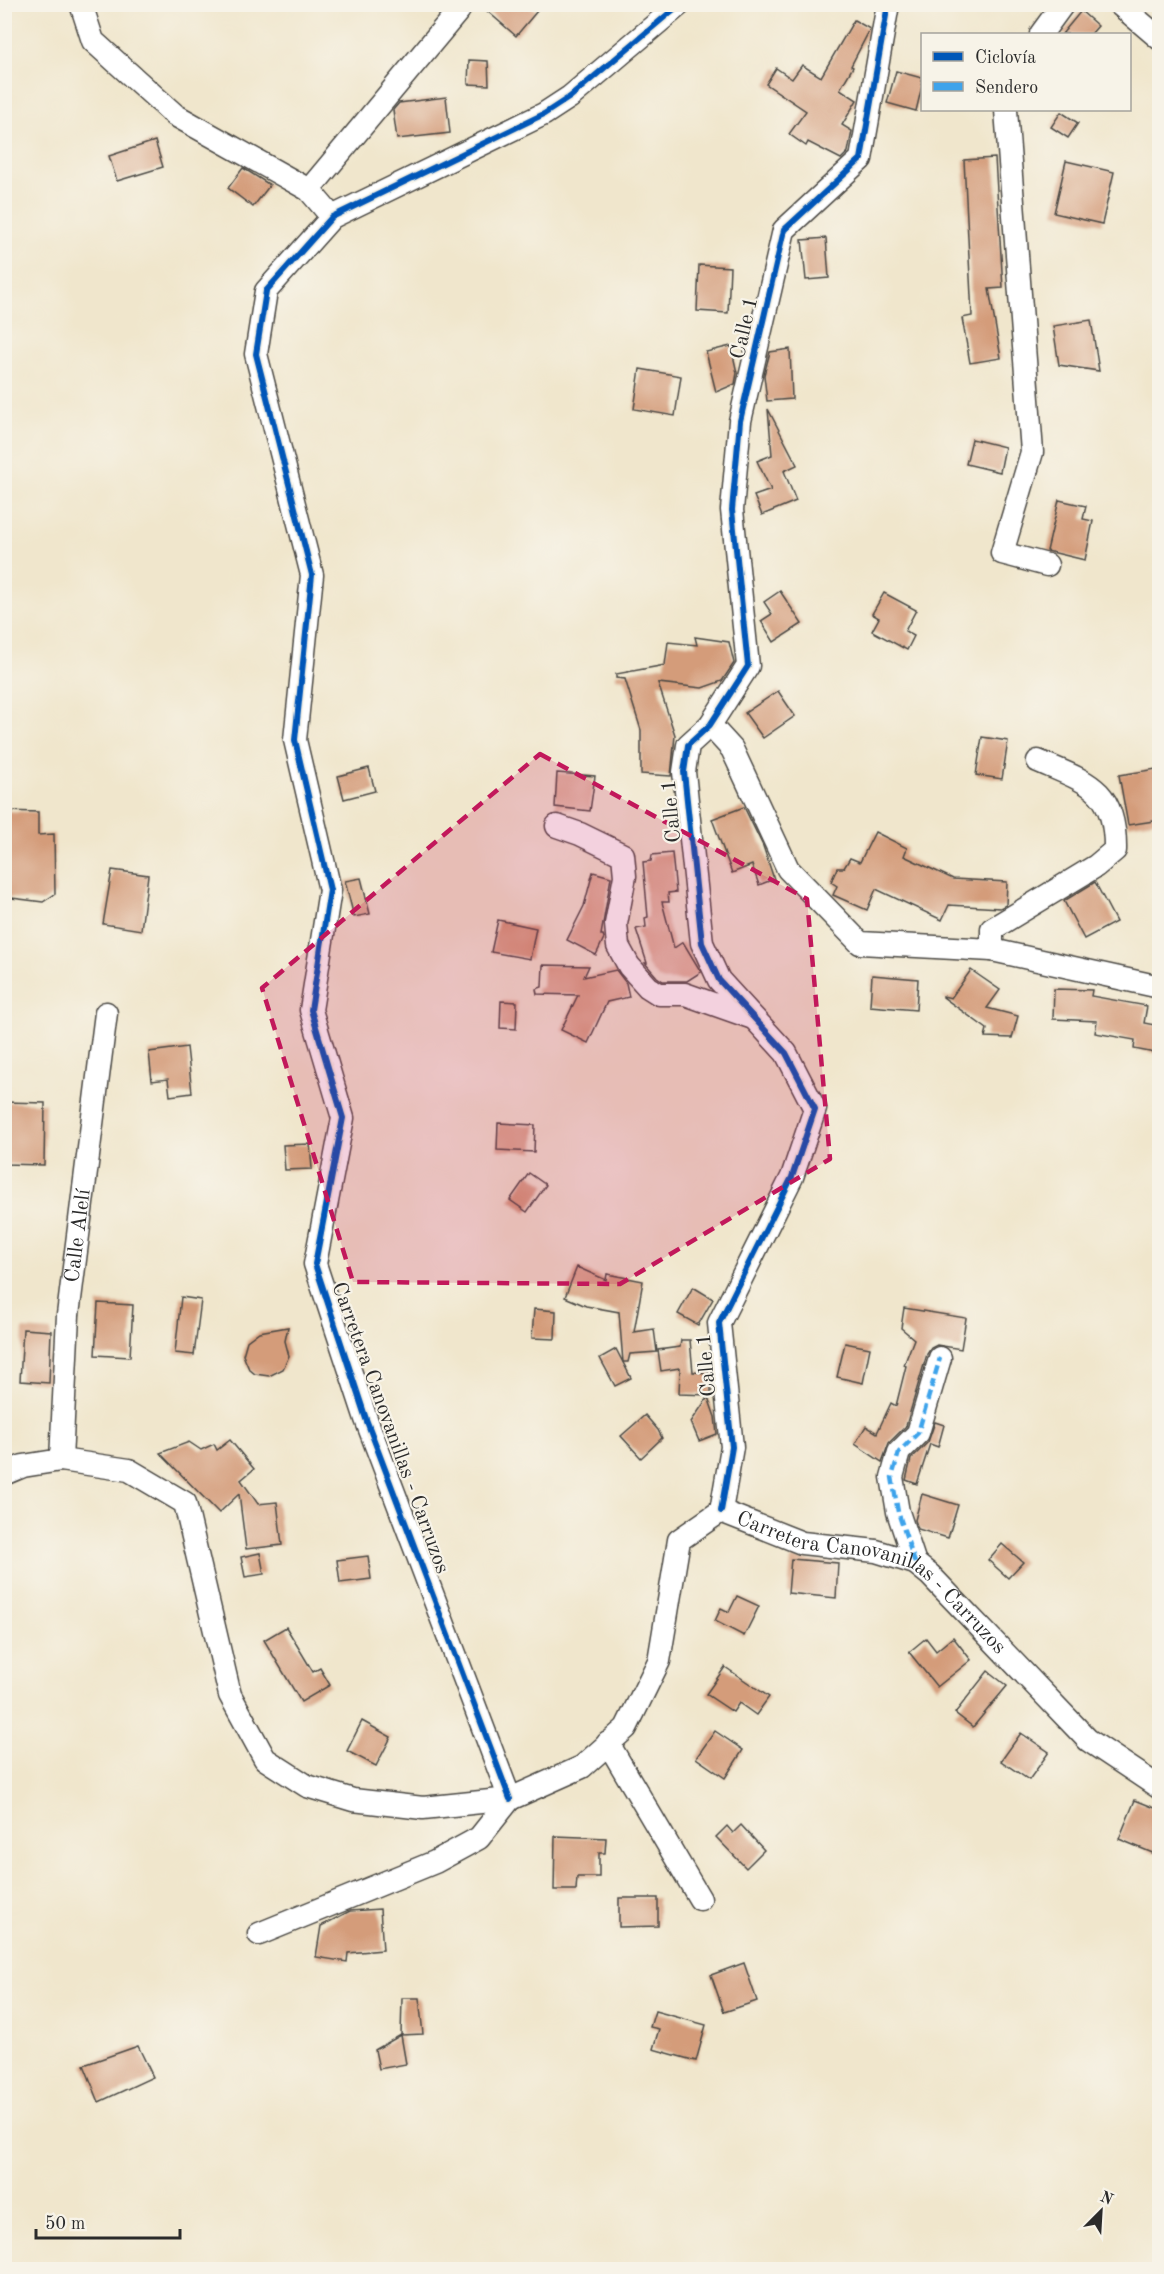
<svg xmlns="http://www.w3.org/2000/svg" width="1164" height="2274" font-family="'Old Standard TT',serif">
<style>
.building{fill:#d49c7a}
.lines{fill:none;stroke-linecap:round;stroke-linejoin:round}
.minor-casing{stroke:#494743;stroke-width:25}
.minor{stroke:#fff;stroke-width:22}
.quiet{stroke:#3ea3eb;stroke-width:4.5;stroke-dasharray:9 4.5;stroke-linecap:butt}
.cycleway-casing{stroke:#f7f3e8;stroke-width:10}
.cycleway{stroke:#0057b8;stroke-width:6}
.marked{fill:#c2185b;fill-opacity:0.2;stroke:#c2185b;stroke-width:4.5;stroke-dasharray:12 8;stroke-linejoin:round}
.labels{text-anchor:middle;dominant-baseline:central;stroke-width:4.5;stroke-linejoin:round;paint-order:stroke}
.street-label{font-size:21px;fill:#2b2b2b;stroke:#f7f3e8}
</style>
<rect width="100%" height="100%" fill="#f7f3e8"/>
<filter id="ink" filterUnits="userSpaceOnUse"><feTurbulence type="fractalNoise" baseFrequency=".0167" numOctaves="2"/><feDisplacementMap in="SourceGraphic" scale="12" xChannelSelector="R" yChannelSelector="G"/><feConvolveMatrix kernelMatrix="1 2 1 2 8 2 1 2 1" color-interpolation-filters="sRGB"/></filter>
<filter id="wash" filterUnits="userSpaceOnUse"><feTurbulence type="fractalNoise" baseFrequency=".008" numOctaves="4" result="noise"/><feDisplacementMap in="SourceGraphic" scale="24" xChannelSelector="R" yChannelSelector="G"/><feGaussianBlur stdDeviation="1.35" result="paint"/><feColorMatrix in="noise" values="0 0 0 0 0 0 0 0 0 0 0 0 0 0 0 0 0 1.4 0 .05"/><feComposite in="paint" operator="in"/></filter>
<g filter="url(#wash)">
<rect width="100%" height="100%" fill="#f0e6cc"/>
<g id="blocks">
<g class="building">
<polygon points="479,4 529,4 537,11 516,36"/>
<polygon points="1081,11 1098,26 1091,34 1062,34"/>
<polygon points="854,20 870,29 851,66 853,67 840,89 857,100 842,125 852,131 848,152 841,159 808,142 806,146 789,134 806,111 766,84 776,68 792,79 802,65 821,77"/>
<polygon points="469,60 488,61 489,85 468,84"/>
<polygon points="896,71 922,78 922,86 916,111 887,103"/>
<polygon points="446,97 450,133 397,139 393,110 399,103"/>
<polygon points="1061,112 1078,123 1068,138 1051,127"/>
<polygon points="155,141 163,167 117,181 109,156"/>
<polygon points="995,158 1003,288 989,289 1001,358 970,363 962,318 972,316 964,160"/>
<polygon points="1066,161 1114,172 1102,224 1054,213"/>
<polygon points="243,168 270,185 253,207 228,188"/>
<polygon points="826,238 829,278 806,280 802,240"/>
<polygon points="699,265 730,267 728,313 697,311"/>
<polygon points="1091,320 1099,371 1059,365 1053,326"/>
<polygon points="731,346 737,373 735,384 716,392 706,352"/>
<polygon points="790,349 792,399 767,401 764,375 770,352"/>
<polygon points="640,369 681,376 675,416 634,409"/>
<polygon points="768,409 797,465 784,471 796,501 762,515 754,496 771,490 757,461 772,455"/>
<polygon points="972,439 1005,447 1000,472 966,464"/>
<polygon points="1059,500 1086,506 1083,519 1093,521 1085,560 1047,551"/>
<polygon points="780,591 802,624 774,642 761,621 772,614 764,602"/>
<polygon points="884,593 916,610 905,631 914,636 907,650 872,631 879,618 872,614"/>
<polygon points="695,637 729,642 734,663 722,681 702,688 658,683 675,735 671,776 641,774 641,730 625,679 616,678 616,674 665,665 668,642 697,645"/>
<polygon points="778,691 795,716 763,738 745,713"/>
<polygon points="982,737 1008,741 1002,779 976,775"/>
<polygon points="369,768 375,791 344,799 338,776"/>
<polygon points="1156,769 1160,792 1160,820 1128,825 1119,775"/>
<polygon points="557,773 595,776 590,811 555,807"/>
<polygon points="744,807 763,846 774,879 759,885 752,865 732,873 712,819"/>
<polygon points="4,811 38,812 38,835 54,834 55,894 43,902 4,897"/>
<polygon points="875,832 907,848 904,856 953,879 1007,882 1006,905 1000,908 949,905 942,920 876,889 867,910 833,895 837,886 831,882 837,868 844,868 850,858 860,862"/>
<polygon points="672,853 676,892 668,893 669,902 662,902 674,948 683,942 701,972 687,981 663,981 657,977 645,963 647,963 636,929 646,927 645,918 648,917 643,862 651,861 652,855"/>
<polygon points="112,870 148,875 141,930 103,924"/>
<polygon points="593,872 611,877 601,935 603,935 604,938 596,955 567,940 584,906"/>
<polygon points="361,878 370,914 354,917 345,881"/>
<polygon points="1095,882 1116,922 1084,939 1064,901"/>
<polygon points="498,920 536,928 530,959 491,952"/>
<polygon points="543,965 589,966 584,977 616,970 626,983 629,997 607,1002 588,1043 561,1030 578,995 537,994 536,989 542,987"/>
<polygon points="971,970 1000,990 987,1008 1018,1016 1012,1038 985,1037 987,1029 943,997 943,996 951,998"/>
<polygon points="872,975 918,979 916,1010 870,1006"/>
<polygon points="1054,989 1092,990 1091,996 1147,1006 1144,1023 1160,1026 1160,1054 1134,1049 1135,1040 1095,1033 1097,1021 1053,1019"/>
<polygon points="501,1001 517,1002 516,1029 500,1028"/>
<polygon points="187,1047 192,1093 170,1096 168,1079 152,1081 149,1052"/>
<polygon points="4,1102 45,1103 44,1165 4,1164"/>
<polygon points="498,1123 535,1125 534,1152 497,1150"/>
<polygon points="310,1144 312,1169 285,1170 283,1145"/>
<polygon points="529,1173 546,1185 527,1212 510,1200"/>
<polygon points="577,1267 606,1280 607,1274 643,1281 634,1332 654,1329 657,1352 630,1354 628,1362 623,1362 619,1312 586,1306 565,1297"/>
<polygon points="693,1287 713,1299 698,1325 678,1314"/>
<polygon points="181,1297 201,1300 194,1355 175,1353"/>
<polygon points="98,1303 133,1305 130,1357 95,1355"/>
<polygon points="904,1308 966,1318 961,1349 937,1345 931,1348 927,1354 906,1426 889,1443 882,1462 855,1444 866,1426 877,1433 891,1403 896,1406 906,1366 904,1365 914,1339 901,1328"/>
<polygon points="534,1309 556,1311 555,1339 532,1338"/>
<polygon points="288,1327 285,1341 289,1356 283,1369 269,1376 255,1374 249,1369 243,1355 247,1341 259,1332"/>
<polygon points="23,1329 51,1331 49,1383 20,1381"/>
<polygon points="681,1340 690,1340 693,1372 711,1373 711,1395 679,1394 680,1368 661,1371 658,1350 680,1347"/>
<polygon points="845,1343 870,1348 863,1383 837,1377"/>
<polygon points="616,1349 631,1378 615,1386 600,1358"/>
<polygon points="708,1397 715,1417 717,1434 699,1441 691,1422"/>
<polygon points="645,1415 658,1430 662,1438 641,1458 621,1436"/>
<polygon points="935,1422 944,1425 938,1447 930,1444 917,1484 906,1480 911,1459 928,1442"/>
<polygon points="230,1440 254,1469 241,1480 258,1504 277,1502 282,1545 246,1549 239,1494 219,1513 160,1453 189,1442 201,1450 214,1444 217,1450"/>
<polygon points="922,1494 958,1505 948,1538 918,1529 915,1520"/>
<polygon points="1002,1544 1023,1562 1008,1578 988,1560"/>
<polygon points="260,1553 264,1574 245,1577 241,1557"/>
<polygon points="368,1556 371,1579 340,1583 337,1560"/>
<polygon points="791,1559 838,1563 836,1598 788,1593"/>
<polygon points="737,1596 759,1606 744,1636 715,1621 721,1608 729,1612"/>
<polygon points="286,1627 313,1672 320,1668 330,1685 301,1702 264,1640"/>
<polygon points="953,1637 971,1660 937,1687 909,1652 926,1638 936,1651"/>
<polygon points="725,1667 769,1697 756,1715 739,1703 733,1712 706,1694"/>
<polygon points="988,1671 1007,1686 973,1727 955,1713"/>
<polygon points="362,1721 391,1737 376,1766 347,1751"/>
<polygon points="715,1731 743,1750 725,1778 696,1758"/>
<polygon points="1021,1733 1049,1752 1029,1780 1001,1761"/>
<polygon points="1135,1800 1160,1810 1160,1843 1155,1854 1119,1839"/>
<polygon points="741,1825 764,1850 746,1868 716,1837 727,1826 733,1833"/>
<polygon points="555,1836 606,1838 605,1853 599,1853 599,1877 577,1877 576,1890 554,1890"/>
<polygon points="619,1898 658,1898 658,1926 619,1927"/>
<polygon points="380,1909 383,1950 348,1953 347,1962 316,1957 321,1926 350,1911"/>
<polygon points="744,1963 757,2001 724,2012 711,1975"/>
<polygon points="402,1998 419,1998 423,2034 401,2035"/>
<polygon points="655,2011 706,2025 696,2061 653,2049 659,2029 650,2027"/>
<polygon points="401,2035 406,2064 379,2069 375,2050"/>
<polygon points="138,2046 153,2077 99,2102 84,2065"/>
</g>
</g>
</g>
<g filter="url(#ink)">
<use href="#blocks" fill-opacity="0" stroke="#494743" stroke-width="1.5"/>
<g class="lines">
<defs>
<g id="minor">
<polyline points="81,4 93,41 175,115 309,190 332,217"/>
<polyline points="1119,4 1160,39"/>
<polyline points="1041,34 1063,4"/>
<polyline points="1006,110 1032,452 1002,553 1047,565"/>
<polyline points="309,190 459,10"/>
<polyline points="710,725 732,749 788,869 860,943 992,950 1160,987"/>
<polyline points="557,826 580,834 623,855 625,876 616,924 618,946 629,966 648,987 659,994 685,994 750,1017"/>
<path d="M992 950V929L1096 866 1115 850C1116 788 1087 782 1038 761"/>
<path id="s1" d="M61 1460 68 1315 106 1013"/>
<polyline points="4,1474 23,1466 61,1460 129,1470 185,1503 230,1695 265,1759 307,1786 353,1800 423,1808 510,1799 582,1767 626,1728 659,1661 679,1540 721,1511"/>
<polyline points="721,1511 732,1447 719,1323 792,1177 815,1109 786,1053 719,980 702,943 684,772 688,745 710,725 748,666 732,510 740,421 784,230 861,159 888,4"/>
<path id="s2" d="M721 1511 802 1543 876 1551 915 1563 930 1575 1088 1740 1160 1788"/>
<polyline points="915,1563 898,1512 892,1477 899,1452 918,1433 940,1358"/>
<polyline points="608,1743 700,1899"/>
<polyline points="510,1799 366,1419 315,1264 343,1118 311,1010 330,890 295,740 312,575 256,354 266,291 332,217 544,114 570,97 680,4"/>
<polyline points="259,1934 435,1862 479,1838 510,1799"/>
</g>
</defs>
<use href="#minor" class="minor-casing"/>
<use href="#minor" class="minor"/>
<polyline class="quiet" points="915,1563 898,1512 892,1477 899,1452 918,1433 940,1358"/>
<defs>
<g id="cycleway">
<polyline points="721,1511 732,1447 719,1323 792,1177 815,1109 786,1053 719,980 702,943 684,772 688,745 710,725 748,666 732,510 740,421 784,230 861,159 888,4"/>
<polyline points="510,1799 366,1419 315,1264 343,1118 311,1010 330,890 295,740 312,575 256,354 266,291 332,217 544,114 570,97 680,4"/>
</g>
</defs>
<use href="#cycleway" class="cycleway-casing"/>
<use href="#cycleway" class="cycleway"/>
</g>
</g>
<path class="marked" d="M540 754 807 899 830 1159 620 1284 353 1282 262 988Z"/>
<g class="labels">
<g class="street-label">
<text transform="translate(745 328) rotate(-77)">Calle 1</text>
<text transform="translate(672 811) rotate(-95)">Calle 1</text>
<text stroke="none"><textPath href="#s1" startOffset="225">Calle Alelí</textPath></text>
<text transform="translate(707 1365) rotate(-95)">Calle 1</text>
<text transform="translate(390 1428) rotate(70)">Carretera Canovanillas - Carruzos</text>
<text stroke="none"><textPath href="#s2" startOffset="172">Carretera Canovanillas - Carruzos</textPath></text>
</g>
</g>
<rect width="1164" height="2274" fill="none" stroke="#f7f3e8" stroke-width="24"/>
<rect x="921" y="33" width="210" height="78" fill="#f7f3e8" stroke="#a5a39c" stroke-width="1.5"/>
<rect x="933" y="52" width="30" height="9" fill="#0057b8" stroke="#a5a39c" stroke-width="1.5"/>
<text x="975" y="63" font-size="18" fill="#2b2b2b">Ciclovía</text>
<rect x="933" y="82" width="30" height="9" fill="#3ea3eb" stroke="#a5a39c" stroke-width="1.5"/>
<text x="975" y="93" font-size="18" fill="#2b2b2b">Sendero</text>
<g transform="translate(1101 2211) rotate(24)" stroke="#f7f3e8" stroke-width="4.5" paint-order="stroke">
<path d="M0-4.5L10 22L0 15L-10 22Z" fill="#2b2b2b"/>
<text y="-9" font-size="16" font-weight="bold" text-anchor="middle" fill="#2b2b2b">N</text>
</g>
<path d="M36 2229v9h144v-9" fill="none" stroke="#2b2b2b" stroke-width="3"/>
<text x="45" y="2229" font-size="18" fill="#2b2b2b" stroke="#f7f3e8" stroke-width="4.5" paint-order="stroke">50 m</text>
</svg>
